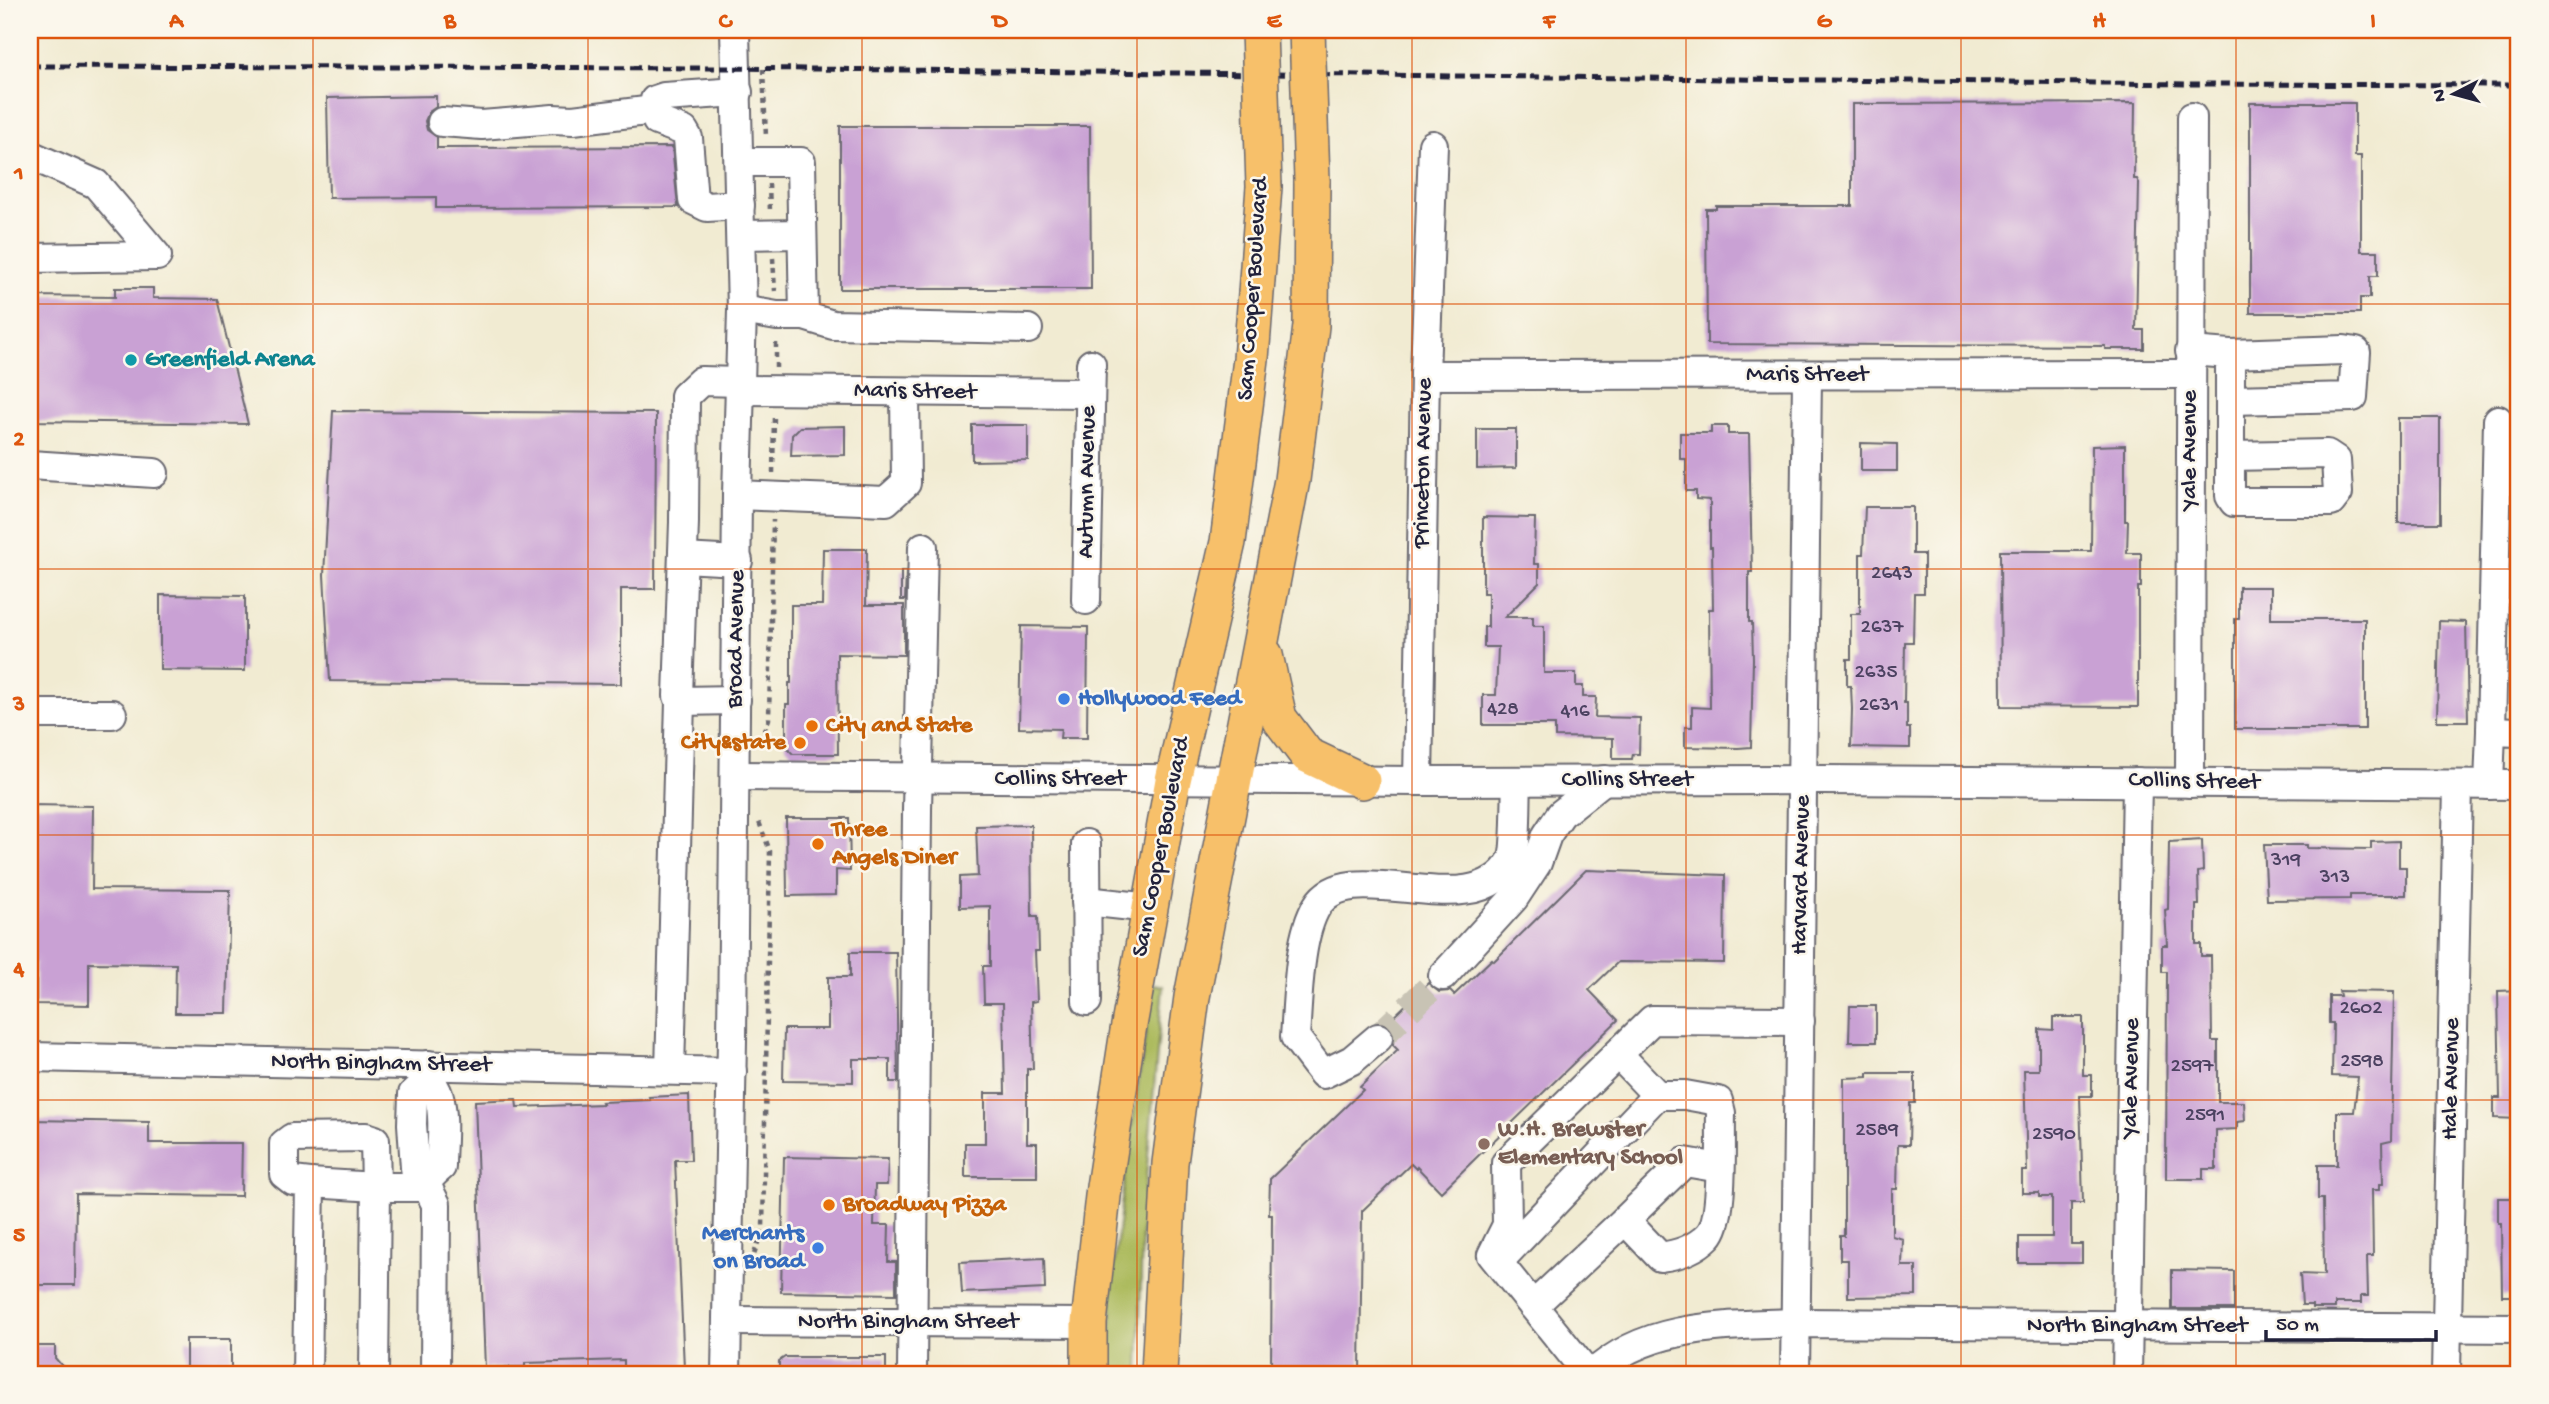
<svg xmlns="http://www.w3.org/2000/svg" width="2549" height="1404" font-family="'Gochi Hand',sans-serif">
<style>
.green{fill:#adbb5e;stroke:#686e4c;stroke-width:2}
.building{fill:#c9a1d4}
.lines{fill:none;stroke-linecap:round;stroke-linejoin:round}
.minor-tunnel{stroke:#c8c3b4;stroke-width:28;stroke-dasharray:28 14;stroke-linecap:butt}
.minor-casing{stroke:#6a6870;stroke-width:32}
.major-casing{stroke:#6a6870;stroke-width:38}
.path{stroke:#6a6870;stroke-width:4.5;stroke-dasharray:5 5;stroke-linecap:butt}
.minor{stroke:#fff;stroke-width:28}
.major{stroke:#f7c06b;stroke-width:35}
.rail{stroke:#22223b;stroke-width:5;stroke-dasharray:10 5;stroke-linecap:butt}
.major-bridge-casing{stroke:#6a6870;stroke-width:38;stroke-linecap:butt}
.major-bridge{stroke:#f7c06b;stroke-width:35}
.grid{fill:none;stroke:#de560e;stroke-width:2;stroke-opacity:0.55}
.culture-dot{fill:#0f9aa8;stroke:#fbf7ec;stroke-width:2.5}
.shop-dot{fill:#3f7fe0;stroke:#fbf7ec;stroke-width:2.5}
.food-dot{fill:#e8710a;stroke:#fbf7ec;stroke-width:2.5}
.education-dot{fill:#8d6e63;stroke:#fbf7ec;stroke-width:2.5}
.labels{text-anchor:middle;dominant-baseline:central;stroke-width:5;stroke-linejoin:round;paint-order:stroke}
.number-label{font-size:21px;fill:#4c4261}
.street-label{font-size:24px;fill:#22223b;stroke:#fbf7ec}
.culture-label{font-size:24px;font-weight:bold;fill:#0d838f;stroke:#fbf7ec;text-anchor:start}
.shop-label{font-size:24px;font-weight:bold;fill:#366cbe;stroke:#fbf7ec;text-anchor:start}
.food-label{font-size:24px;font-weight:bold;fill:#c56008;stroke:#fbf7ec;text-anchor:start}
.education-label{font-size:24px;font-weight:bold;fill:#785e54;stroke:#fbf7ec;text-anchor:start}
.neatline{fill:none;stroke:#de560e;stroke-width:2.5}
.grid-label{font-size:23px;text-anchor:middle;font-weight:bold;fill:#de560e}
</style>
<rect width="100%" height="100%" fill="#fbf7ec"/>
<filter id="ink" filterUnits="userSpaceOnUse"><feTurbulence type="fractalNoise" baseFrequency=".0143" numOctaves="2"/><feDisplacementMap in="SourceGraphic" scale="14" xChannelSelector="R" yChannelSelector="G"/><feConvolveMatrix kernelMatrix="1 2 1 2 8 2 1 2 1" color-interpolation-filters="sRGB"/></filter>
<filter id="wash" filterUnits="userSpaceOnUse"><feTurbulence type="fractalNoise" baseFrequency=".00686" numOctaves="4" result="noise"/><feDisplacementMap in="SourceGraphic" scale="28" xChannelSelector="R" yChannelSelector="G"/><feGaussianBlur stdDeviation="1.57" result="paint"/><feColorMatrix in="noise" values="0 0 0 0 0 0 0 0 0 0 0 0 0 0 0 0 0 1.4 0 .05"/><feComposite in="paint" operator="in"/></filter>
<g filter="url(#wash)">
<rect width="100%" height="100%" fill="#f1ebd2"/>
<polygon class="green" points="1153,984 1163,986 1142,1224 1139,1374 1109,1374 1113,1275 1124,1181"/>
<g id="blocks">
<g class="building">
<polygon points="436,96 436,107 429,112 425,121 427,130 437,137 437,148 672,147 678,207 436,208 436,197 329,198 327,98"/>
<polygon points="2135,103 2134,179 2137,179 2139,183 2136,330 2144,330 2144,349 2105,349 2105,346 1707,344 1706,209 1716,209 1716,206 1852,206 1852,104"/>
<polygon points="2250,103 2355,103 2355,156 2361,156 2361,251 2378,251 2378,276 2370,276 2370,298 2360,298 2360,313 2250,313"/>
<polygon points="840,126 1090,126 1091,289 840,289"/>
<polygon points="115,288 153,288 153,298 217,299 248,424 30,421 30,296 115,297"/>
<polygon points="333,411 656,413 655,589 621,589 621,684 330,681 324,575"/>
<rect x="2398" y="418" width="42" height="105"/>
<polygon points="972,425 1028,425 1028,460 972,461"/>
<polygon points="845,426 845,455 791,456 792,435 800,427"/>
<polygon points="1711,426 1728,426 1728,434 1749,434 1752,572 1749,572 1749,622 1752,622 1753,659 1751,747 1738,748 1685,747 1685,727 1692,727 1692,707 1710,708 1709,609 1713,609 1712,547 1710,547 1710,500 1696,499 1696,491 1686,491 1686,459 1680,459 1680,433 1711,433"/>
<polygon points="1477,429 1516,429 1516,468 1477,469"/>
<polygon points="1861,443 1897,444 1897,471 1861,471"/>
<polygon points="2125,445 2125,521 2128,521 2127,553 2141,553 2141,587 2138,587 2138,707 2001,706 2000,551 2091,551 2092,446"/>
<polygon points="1865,507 1913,507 1913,554 1924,554 1924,593 1914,593 1913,642 1905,642 1904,703 1907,703 1907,728 1910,728 1910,748 1851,747 1852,709 1851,686 1847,686 1847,659 1851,659 1851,614 1860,614 1860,554 1863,554"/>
<polygon points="1483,517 1535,518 1534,564 1539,564 1539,583 1505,617 1533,617 1533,626 1544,626 1544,673 1576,673 1576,686 1583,686 1583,697 1596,697 1595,717 1640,718 1639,754 1633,754 1632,759 1613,759 1613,738 1555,737 1555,725 1483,725 1483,695 1496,695 1498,647 1484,647 1484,627 1488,627 1488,593 1483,593"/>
<polygon points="823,549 867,549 866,605 904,605 904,655 837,654 838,754 793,754 786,747 786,704 789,704 789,683 791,683 791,605 822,605"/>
<polygon points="901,571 906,571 905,600 901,600"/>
<polygon points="2239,587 2271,587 2271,619 2365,619 2365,729 2235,729 2235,619 2239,619"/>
<polygon points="160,595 245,596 245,671 160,670"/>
<polygon points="2439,621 2466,622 2468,721 2437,721"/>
<polygon points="1021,626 1088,627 1087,738 1060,738 1061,729 1019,728"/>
<polygon points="30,805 93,806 92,889 230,890 227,1013 175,1013 176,964 89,963 89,1005 36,1004 36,963 30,963"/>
<polygon points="786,818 849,818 850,871 836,870 836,895 787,896"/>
<polygon points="1031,825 1032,916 1038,916 1039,951 1035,951 1037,1001 1031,1002 1033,1069 1027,1069 1027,1143 1037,1143 1037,1177 965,1177 965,1143 985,1143 985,1093 1005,1093 1003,1003 984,1003 983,966 990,966 990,906 960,907 960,877 978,876 976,826"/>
<polygon points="2202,840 2203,871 2198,872 2199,905 2196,905 2196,944 2201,944 2201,956 2211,956 2212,1041 2218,1041 2218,1102 2244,1102 2245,1121 2237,1122 2237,1129 2216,1130 2216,1169 2203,1169 2203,1179 2166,1179 2167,972 2162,972 2162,945 2167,945 2165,910 2168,909 2169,842"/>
<polygon points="2399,841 2399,867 2406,867 2406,895 2350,895 2350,899 2267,900 2264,845 2307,845 2307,848 2371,849 2371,842"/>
<polygon points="1586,870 1725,875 1724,963 1618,962 1589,990 1618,1020 1441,1192 1417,1167 1416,1169 1411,1164 1362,1211 1360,1374 1271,1374 1272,1215 1269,1215 1270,1179 1363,1090 1360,1087 1398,1050 1393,1045 1394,1034 1386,1024 1428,983 1439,992 1450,991 1454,995 1492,959 1494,961"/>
<polygon points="850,952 896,952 898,1082 890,1082 890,1059 853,1059 853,1082 783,1081 784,1029 828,1029 828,977 850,977"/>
<polygon points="2519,990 2519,1119 2494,1118 2494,1098 2500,1098 2498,991"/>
<polygon points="2339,991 2394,992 2391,1141 2382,1143 2383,1184 2379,1184 2379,1190 2372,1190 2373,1256 2367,1256 2368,1296 2361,1296 2361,1303 2335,1303 2335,1308 2312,1308 2312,1305 2302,1305 2300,1274 2324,1275 2323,1199 2318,1199 2318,1165 2337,1165 2337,1112 2354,1112 2358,1077 2332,1076 2333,1023 2329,1023 2329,996 2340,996"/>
<polygon points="1850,1006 1876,1006 1876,1042 1849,1042"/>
<polygon points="2053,1017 2083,1017 2083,1075 2092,1075 2092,1096 2080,1096 2083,1203 2071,1203 2071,1244 2082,1244 2082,1263 2019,1263 2019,1237 2052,1237 2052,1197 2039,1197 2039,1193 2022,1193 2022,1171 2027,1171 2024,1070 2039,1070 2039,1029 2053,1030"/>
<polygon points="1868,1073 1915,1073 1915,1103 1910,1103 1909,1145 1898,1145 1897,1189 1892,1189 1892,1236 1903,1239 1902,1266 1916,1266 1916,1296 1848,1297 1848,1260 1840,1260 1840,1236 1844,1236 1844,1078 1868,1077"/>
<polygon points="689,1095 691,1160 675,1160 684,1368 624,1370 624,1360 525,1363 525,1367 485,1368 475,1101 516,1099 517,1107 603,1104 602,1102 650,1100 649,1097"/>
<polygon points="30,1120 149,1122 149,1143 242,1143 241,1196 76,1194 75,1285 30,1285"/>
<polygon points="784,1157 888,1159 887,1185 875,1185 874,1225 889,1225 888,1262 896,1262 896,1294 781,1292"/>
<polygon points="2498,1198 2519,1198 2519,1296 2502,1296 2501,1223 2498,1223"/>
<polygon points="1044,1258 1045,1289 962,1293 960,1262"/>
<polygon points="2172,1270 2234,1271 2234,1309 2172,1309"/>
<rect x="186" y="1339" width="45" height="35"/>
<polygon points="30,1346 55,1346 55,1358 69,1374 30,1374"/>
<polygon points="785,1357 886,1357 886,1374 779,1374 779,1361"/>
</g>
</g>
</g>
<g filter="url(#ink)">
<use href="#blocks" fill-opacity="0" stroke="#6a6870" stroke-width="2"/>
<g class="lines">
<polyline class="minor-tunnel" points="1378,1038 1443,976"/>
<defs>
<g id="minor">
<polyline points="738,92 664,97 655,100 654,110 657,121 684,131 688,138 693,200 707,207 740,205"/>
<polyline points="442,122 482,125 553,119 573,120 654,110"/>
<polyline points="30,155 96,184 157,256 30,258"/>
<polyline points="739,162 801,162 804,316 777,316 742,310"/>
<polyline points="741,235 802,234"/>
<polyline points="804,316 833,325 1028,329"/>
<polyline points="2190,351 2230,354 2230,496 2234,502 2331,502 2338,493 2336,460 2327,454 2230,456"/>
<polyline points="2230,354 2344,350 2356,352 2353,397 2230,400"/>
<polyline points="1425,375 2190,374"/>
<polyline points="741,390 1090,393"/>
<polyline points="30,465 154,473"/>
<polyline points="737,495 886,501 906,483 905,393"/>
<polyline points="683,558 738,561"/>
<polyline points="1086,600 1091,364"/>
<polyline points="736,700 680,701 678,696 684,522 685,396 701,381 741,382"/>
<polyline points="30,714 112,714"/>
<polyline points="2491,731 2498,420"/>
<polyline points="735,776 1418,781 1823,780 2519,785"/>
<polyline points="1418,781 1425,375 1433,145"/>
<polyline points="2190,783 2192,117"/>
<polyline points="2489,785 2491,731 2519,732"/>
<polyline points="1086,844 1087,1001"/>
<polyline points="1086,901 1150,908"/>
<polyline points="1443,976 1514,898 1537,863 1547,835 1561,814 1604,780"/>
<path d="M1378 1038 1352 1060 1323 1074 1295 1037C1298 1000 1298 937 1317 906 1350 851 1474 930 1512 860 1517 850 1516 796 1517 781"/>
<polyline points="30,1057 732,1072"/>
<path d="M428 1065C429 1084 435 1083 439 1097 445 1118 441 1145 441 1167 423 1182 426 1185 436 1204L435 1374"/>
<polyline points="670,1070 680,701"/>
<polyline points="429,1080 413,1094 412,1124 415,1168 429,1176"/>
<polyline points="310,1183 376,1187 374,1374"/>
<polyline points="1625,1220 1685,1162 1720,1168"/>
<polyline points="1500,1260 1657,1095"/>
<path d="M1533 1306 1625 1220 1660 1257C1678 1255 1695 1249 1708 1236 1725 1219 1720 1139 1721 1113L1718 1101 1685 1095H1657L1618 1054"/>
<polyline points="727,1321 1089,1323"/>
<polyline points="307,1374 310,1183 293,1181 284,1174 284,1144 292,1138 366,1137 375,1140 376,1187 427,1187"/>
<polyline points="726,1374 732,1040 737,495 742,310 735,30"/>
<polyline points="912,1374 917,810 923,547"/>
<polyline points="1588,1374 1492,1255 1507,1225 1506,1163 1652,1020 1800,1021"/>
<path d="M1593 1374C1647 1323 1726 1326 1796 1323L2519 1328"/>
<polyline points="1795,1374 1807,376"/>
<polyline points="2127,1374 2137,782"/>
<polyline points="2446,1374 2458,785"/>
</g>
<g id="major">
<polyline points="1265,655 1279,718 1307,755 1362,781"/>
<polyline points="1089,1374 1089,1323 1104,1187 1128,1031 1173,780 1228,542 1251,359 1264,187"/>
<polyline points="1159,1374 1170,1163 1192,997 1292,480 1311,326 1312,180"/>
</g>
</defs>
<use href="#minor" class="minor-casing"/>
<use href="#major" class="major-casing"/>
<g class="path">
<polyline points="763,69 766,137"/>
<polyline points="769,184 770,211"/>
<polyline points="773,258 775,291"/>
<polyline points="776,368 776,338"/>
<polyline points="773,473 774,415"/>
<polyline points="761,741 769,719 773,520"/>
<polyline points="754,1254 763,1229 770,851 759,822"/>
</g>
<use href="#minor" class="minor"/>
<use href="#major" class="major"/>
<polyline class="rail" points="30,66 719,68 2191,84 2519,85"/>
<defs>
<g id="major-bridge">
<polyline points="1259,30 1264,187"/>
<polyline points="1307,30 1312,180"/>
</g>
</defs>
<use href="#major-bridge" class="major-bridge-casing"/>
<use href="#major-bridge" class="major-bridge"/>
</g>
</g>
<path class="grid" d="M313 30V1374M588 30V1374M862 30V1374M1137 30V1374M1412 30V1374M1686 30V1374M1961 30V1374M2236 30V1374M30 304H2519M30 569H2519M30 835H2519M30 1100H2519"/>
<circle class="culture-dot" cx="131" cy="360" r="7"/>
<g class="shop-dot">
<circle cx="1064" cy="699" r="7"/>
<circle cx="818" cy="1248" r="7"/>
</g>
<g class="food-dot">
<circle cx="812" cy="726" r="7"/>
<circle cx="800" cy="743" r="7"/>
<circle cx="818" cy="844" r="7"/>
<circle cx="829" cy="1205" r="7"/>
</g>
<circle class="education-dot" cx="1484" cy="1144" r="7"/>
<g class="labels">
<g class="number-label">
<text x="1892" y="574">2643</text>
<text x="1882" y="628">2637</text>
<text x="1876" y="673">2635</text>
<text x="1879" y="706">2631</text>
<text x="1503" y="710">428</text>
<text x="1575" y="712">416</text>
<text x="2286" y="861">319</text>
<text x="2335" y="878">313</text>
<text x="2361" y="1009">2602</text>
<text x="2362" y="1062">2598</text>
<text x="2192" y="1067">2597</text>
<text x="2205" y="1116">2591</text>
<text x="1877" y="1131">2589</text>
<text x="2054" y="1135">2590</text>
</g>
<g class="street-label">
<text transform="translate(1254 289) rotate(-86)">Sam Cooper Boulevard</text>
<text x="1807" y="375">Maris Street</text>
<text transform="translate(915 392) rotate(1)">Maris Street</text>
<text transform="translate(2190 450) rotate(-90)">Yale Avenue</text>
<text transform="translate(1424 463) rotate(-89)">Princeton Avenue</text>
<text transform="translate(1088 482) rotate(-89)">Autumn Avenue</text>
<text transform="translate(737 639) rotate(-89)">Broad Avenue</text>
<text x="1060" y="779">Collins Street</text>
<text x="1627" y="780">Collins Street</text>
<text transform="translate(2194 782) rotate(1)">Collins Street</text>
<text transform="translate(1162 847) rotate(-79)">Sam Cooper Boulevard</text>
<text transform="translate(1802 875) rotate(-89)">Harvard Avenue</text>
<text transform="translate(381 1064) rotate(1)">North Bingham Street</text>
<text transform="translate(2132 1078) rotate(-89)">Yale Avenue</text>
<text transform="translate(2452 1079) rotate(-89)">Hale Avenue</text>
<text x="908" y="1322">North Bingham Street</text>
<text x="2137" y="1326">North Bingham Street</text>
</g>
<g class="culture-label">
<text x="145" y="360">Greenfield Arena</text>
</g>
<g class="shop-label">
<text x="1078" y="699">Hollywood Feed</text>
<text x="804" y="1234" text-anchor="end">Merchants<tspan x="804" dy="28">on Broad</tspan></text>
</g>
<g class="food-label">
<text x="826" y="726">City and State</text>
<text x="786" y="743" text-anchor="end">City&amp;state</text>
<text x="832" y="830">Three<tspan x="832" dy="28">Angels Diner</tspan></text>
<text x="843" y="1205">Broadway Pizza</text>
</g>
<g class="education-label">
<text x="1498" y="1130">W.H. Brewster<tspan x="1498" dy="28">Elementary School</tspan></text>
</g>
</g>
<rect width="2549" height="1404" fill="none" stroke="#fbf7ec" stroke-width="77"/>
<g transform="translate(2454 94) rotate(264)" stroke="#fbf7ec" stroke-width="5" paint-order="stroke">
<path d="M0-5L12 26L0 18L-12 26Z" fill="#22223b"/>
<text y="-10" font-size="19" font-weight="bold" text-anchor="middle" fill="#22223b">N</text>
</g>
<path d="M2266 1330v10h170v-10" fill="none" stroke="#22223b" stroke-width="3.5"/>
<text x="2276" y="1330" font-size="21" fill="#22223b" stroke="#fbf7ec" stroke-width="5" paint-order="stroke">50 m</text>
<rect x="38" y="38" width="2472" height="1328" class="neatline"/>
<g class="grid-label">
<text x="176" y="27">A</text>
<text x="450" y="27">B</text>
<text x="725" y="27">C</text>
<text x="1000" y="27">D</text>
<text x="1274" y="27">E</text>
<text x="1549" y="27">F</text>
<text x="1824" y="27">G</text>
<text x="2099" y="27">H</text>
<text x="2373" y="27">I</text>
<text x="19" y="179">1</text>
<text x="19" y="445">2</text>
<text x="19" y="710">3</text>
<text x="19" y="975">4</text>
<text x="19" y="1241">5</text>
</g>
</svg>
